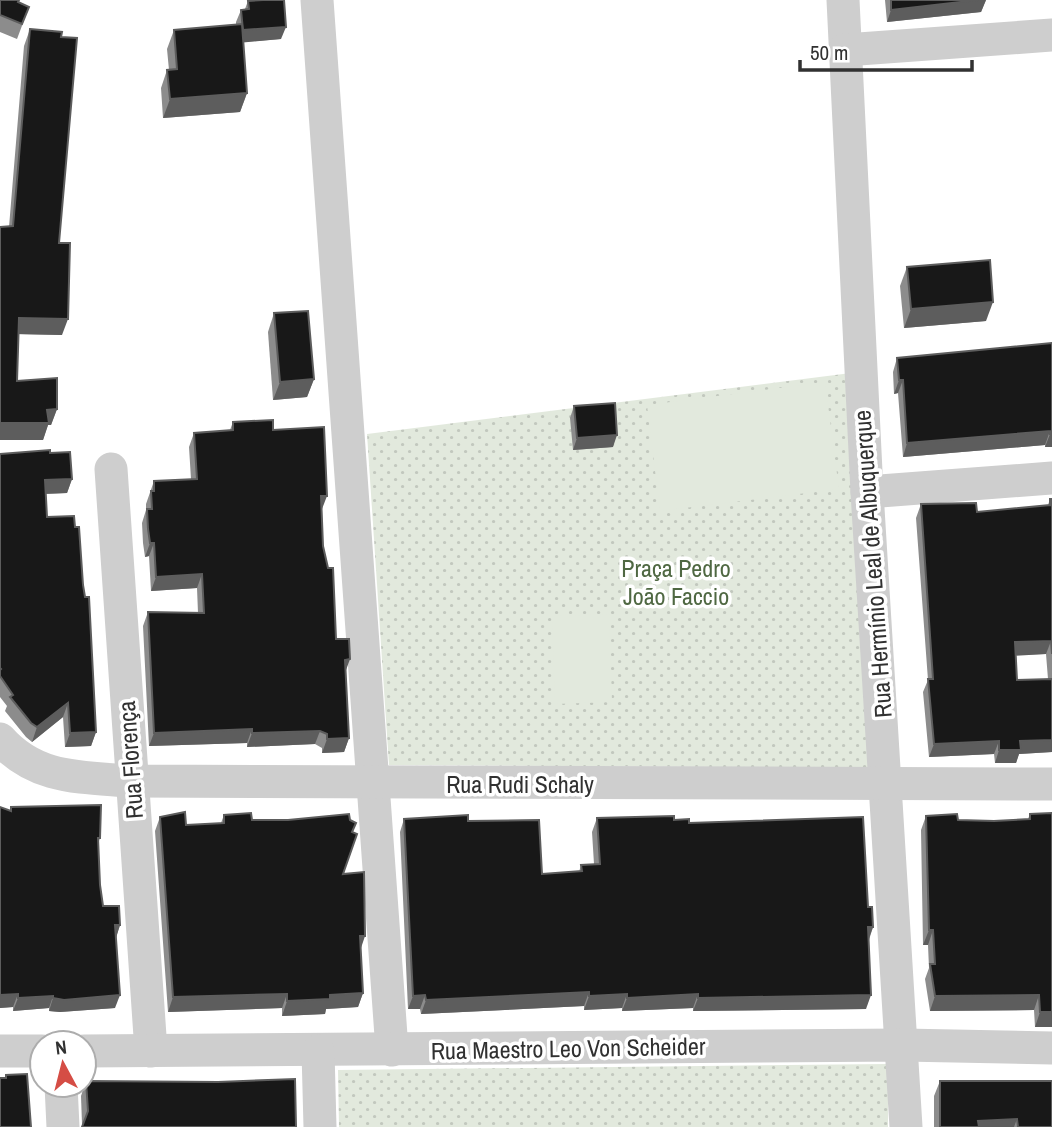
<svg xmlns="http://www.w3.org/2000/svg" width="1052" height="1127" font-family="'Archivo Narrow',sans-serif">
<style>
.grass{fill:url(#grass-dots)}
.garden{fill:#e2e9dd}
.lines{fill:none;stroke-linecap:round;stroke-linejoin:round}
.minor{stroke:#cecece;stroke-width:33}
.wall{fill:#8c8c8c;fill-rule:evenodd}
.shaded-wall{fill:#5d5d5d}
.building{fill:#181818;stroke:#5d5d5d;stroke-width:2}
.labels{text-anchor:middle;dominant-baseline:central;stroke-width:7;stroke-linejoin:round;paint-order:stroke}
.street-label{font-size:24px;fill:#313131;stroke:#fff}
.park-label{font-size:24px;fill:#4f6842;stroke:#fff}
</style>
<defs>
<pattern id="grass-dots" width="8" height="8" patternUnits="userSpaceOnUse" patternTransform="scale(1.75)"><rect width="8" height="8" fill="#e2e9dd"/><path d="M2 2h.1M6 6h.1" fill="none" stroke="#c2c8be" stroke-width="1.8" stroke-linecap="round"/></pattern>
</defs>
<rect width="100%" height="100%" fill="#fff"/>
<g class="grass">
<polygon points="851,373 873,768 389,765 367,434"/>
<polygon points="888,1064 888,1127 339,1127 338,1070"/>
</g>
<g class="garden">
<polygon points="825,382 839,489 660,511 647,405"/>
<polygon points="609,614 612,702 555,704 552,616"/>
</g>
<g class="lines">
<g class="minor">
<polyline points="317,0 392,1050"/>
<polyline points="843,0 867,492 906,1127"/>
<polyline points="845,50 1052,35"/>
<polyline points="111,469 151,1051"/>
<polyline points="867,492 1052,478"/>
<path d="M0 739C36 780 81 777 131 781L1052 784"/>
<polyline points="0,1051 42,1051"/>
<polyline points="84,1051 903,1045 1052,1048"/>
<polyline points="318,1051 320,1127"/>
<polyline points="61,1085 63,1127"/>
</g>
</g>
<g class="wall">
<polygon points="0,0 19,0 18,3 29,7 17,39 0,32"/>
<polygon points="885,0 986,0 981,12 887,22"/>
<polygon points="248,1 281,39 243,42 247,93 240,112 163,118 161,88 167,70 169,70 167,49 174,30 236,25 236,22 241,10 245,9"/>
<polygon points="30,29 59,243 62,335 19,334 17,381 57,409 51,425 48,425 43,440 0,440 0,227 9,227 24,46"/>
<polygon points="907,267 986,321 904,328 900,286"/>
<polygon points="274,313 314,379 307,397 273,400 268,332"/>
<polygon points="1052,343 1052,447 1045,447 1045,445 903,457 898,393 894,394 893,372 897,358"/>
<polygon points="574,406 613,447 573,450 570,418"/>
<polygon points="233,422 273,430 322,509 323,546 336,639 345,672 349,738 344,752 322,753 322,748 315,744 247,747 247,743 149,746 143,626 148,612 198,613 197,588 151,591 149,556 145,557 143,543 142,523 146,510 146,504 154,481 191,479 189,447 194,433 230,430"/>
<polygon points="50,453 72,479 67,493 46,494 47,517 75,527 83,585 96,732 91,746 65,747 63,717 32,742 26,737 5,711 7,706 0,697 0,454"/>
<path d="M1050 499H1052V752L1019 754 1016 763H995L994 754 929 757 923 692 928 680 916 518 921 504 977 512 1048 505ZM1046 654 1048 679 1017 680 1016 655Z"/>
<polygon points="0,807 10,811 11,807 100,838 98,844 100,885 103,906 120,925 116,937 115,1008 60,1012 49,1011 49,1008 13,1011 13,1007 0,1008"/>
<polygon points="1030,814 1052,1027 1035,1027 1034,1010 930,1011 925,979 929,968 928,945 923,945 921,830 926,816 958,820 994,821 1028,819"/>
<polygon points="224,815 252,820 350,820 353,832 343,874 360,950 363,993 358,1007 326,1009 325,1014 282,1016 282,1008 168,1012 155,831 160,817 186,825 221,823"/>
<polygon points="597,818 674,820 689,823 868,907 873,927 869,940 866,1009 693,1011 693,1008 622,1011 622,1008 584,1010 584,1006 421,1014 420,1009 408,1009 400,832 404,819 468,821 542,874 579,872 581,865 594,864 592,832"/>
<polygon points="86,1081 218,1082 82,1124 81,1096"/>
<polygon points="940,1081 1052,1127 934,1127 934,1096"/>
</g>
<g class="shaded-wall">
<polygon points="978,0 986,0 981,12 887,22 891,10"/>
<polygon points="286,27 281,39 238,43 243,30"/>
<polygon points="247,93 240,112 163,118 170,99"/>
<polygon points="993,302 986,321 904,328 911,309"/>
<polygon points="19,318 68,319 62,335 13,334"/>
<polygon points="314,379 307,397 273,400 280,382"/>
<polygon points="899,380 903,380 898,393 894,394"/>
<polygon points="57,409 51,425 48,425 43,440 0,440 0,423 47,410"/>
<polygon points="1050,431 1045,445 903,457 907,443"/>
<polygon points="1050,434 1052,434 1052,447 1045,447"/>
<polygon points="617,435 613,447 573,450 577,438"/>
<polygon points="72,479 67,493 40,494 45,480"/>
<polygon points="321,496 327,496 322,509"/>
<polygon points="150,543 154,543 149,556 145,557"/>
<polygon points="202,574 197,588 151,591 156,577"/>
<polygon points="1051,641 1046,654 1010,656 1015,642"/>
<polygon points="350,659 345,673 345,660"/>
<polygon points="68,703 63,717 32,742 37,727"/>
<polygon points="252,729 247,743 149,746 154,733"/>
<polygon points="320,731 315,744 247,747 252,733"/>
<polygon points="96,732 91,746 65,747 70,733"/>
<polygon points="349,738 344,752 322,753 327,739"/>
<polygon points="1052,740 1052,752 1019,754 1016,763 995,763 999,750 1020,741"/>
<polygon points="999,741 994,754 929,757 934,744"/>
<polygon points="115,925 120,925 116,938"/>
<polygon points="868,927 873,927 868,941"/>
<polygon points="929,930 933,930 928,945 923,945"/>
<polygon points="360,936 365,936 360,951"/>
<polygon points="589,992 584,1006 421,1014 426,1000"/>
<polygon points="363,993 358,1007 326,1009 325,1014 282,1016 287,1001 330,995"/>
<polygon points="18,994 13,1007 0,1008 0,995"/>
<polygon points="287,994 282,1008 168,1012 173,997"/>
<polygon points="627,994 622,1008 584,1010 589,996"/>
<polygon points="698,994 693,1008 622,1011 627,998"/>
<polygon points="120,995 115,1008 60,1012 49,1011 53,998"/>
<polygon points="425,995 420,1009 408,1009 413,996"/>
<polygon points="871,995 866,1009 693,1011 698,998"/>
<polygon points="1039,995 1034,1010 930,1011 935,996"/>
<polygon points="53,996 49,1008 13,1011 18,998"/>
<polygon points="1040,1012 1052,1012 1052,1027 1035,1027"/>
<polygon points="1017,1119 1014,1127 976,1127 978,1121"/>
</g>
<g class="building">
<polygon points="0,0 19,0 18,2 29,7 22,24 0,15"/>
<polygon points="263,0 284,0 286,27 243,30 241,10 249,9 248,1"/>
<polygon points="891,0 978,0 891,10"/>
<polygon points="242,24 247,93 170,99 167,70 177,69 174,30"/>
<polygon points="30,29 62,32 61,37 77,38 59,243 70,243 68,319 19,318 17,381 57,378 57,409 47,410 49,423 0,423 0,227 13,226"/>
<polygon points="990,260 993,302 911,309 907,267"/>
<polygon points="308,311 314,379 280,382 274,313"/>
<polygon points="1052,343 1052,434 1050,434 1050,431 907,443 903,380 899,380 897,358"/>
<polygon points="615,403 617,435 577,438 574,406"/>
<polygon points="273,420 273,430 324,427 327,496 321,496 323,546 328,568 333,568 336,639 349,639 350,659 345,660 349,738 327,739 327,734 320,731 252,733 252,729 154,733 148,612 204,613 202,574 156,577 154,543 150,543 148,529 147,509 152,509 151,491 154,491 154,481 197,479 194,433 233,430 233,422"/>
<polygon points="50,450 50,453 70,452 72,479 45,480 47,517 74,516 75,527 79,527 83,585 85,597 89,597 96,732 70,733 68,703 37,727 31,723 10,697 13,695 0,676 0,670 1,669 0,668 0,454"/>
<polygon points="1050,499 1052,499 1052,654 1051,641 1015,642 1017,680 1052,679 1052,740 1020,741 1021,750 999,750 999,741 934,744 928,679 933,679 921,504 976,503 977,512 1050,505"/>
<polygon points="101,805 100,838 98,838 100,885 103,906 119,906 120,925 115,925 120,995 64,1000 53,998 53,996 18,998 18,994 0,995 0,807 11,811 11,807"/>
<polygon points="185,812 186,825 224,823 224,815 251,813 252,820 288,820 349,814 350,820 356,823 352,832 357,834 343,874 364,872 365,936 360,936 363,993 330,995 330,999 287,1001 287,994 173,997 160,817"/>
<polygon points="1052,813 1052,1012 1040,1012 1039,995 935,996 930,964 935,964 933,930 929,930 926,816 957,814 958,820 994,821 1030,819 1030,814"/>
<polygon points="468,815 468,821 539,820 542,874 582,871 581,865 600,864 597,818 674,816 674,820 689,819 689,823 863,817 868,907 872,907 873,927 868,927 871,995 698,998 698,994 627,998 627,994 589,996 589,992 426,1000 425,995 413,996 404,819"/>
<polygon points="27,1074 31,1127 0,1127 0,1078 6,1078 6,1075"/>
<polygon points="295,1079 296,1127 82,1127 88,1111 86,1081 218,1082"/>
<polygon points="940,1081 1052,1081 1052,1127 1018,1127 1017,1119 978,1121 979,1127 940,1127"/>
</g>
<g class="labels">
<g class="street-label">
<text transform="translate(872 564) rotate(-94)">Rua Hermínio Leal de Albuquerque</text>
<text transform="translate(130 760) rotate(-94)">Rua Florença</text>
<text x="520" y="784">Rua Rudi Schaly</text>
<text transform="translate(568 1048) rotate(-1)">Rua Maestro Leo Von Scheider</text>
</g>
<g class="park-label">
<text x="676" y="568">Praça Pedro<tspan x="676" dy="28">João Faccio</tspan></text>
</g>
</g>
<g transform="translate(63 1064) rotate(353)"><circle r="33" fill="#ffffff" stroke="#adadad" stroke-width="2"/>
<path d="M0-5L12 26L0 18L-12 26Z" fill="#d54d45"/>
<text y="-10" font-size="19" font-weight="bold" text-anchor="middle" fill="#313131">N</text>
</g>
<path d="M800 60v10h172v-10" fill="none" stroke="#313131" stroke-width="3.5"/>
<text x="810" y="60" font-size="21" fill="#313131" stroke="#ffffff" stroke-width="5" paint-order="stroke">50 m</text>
</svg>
